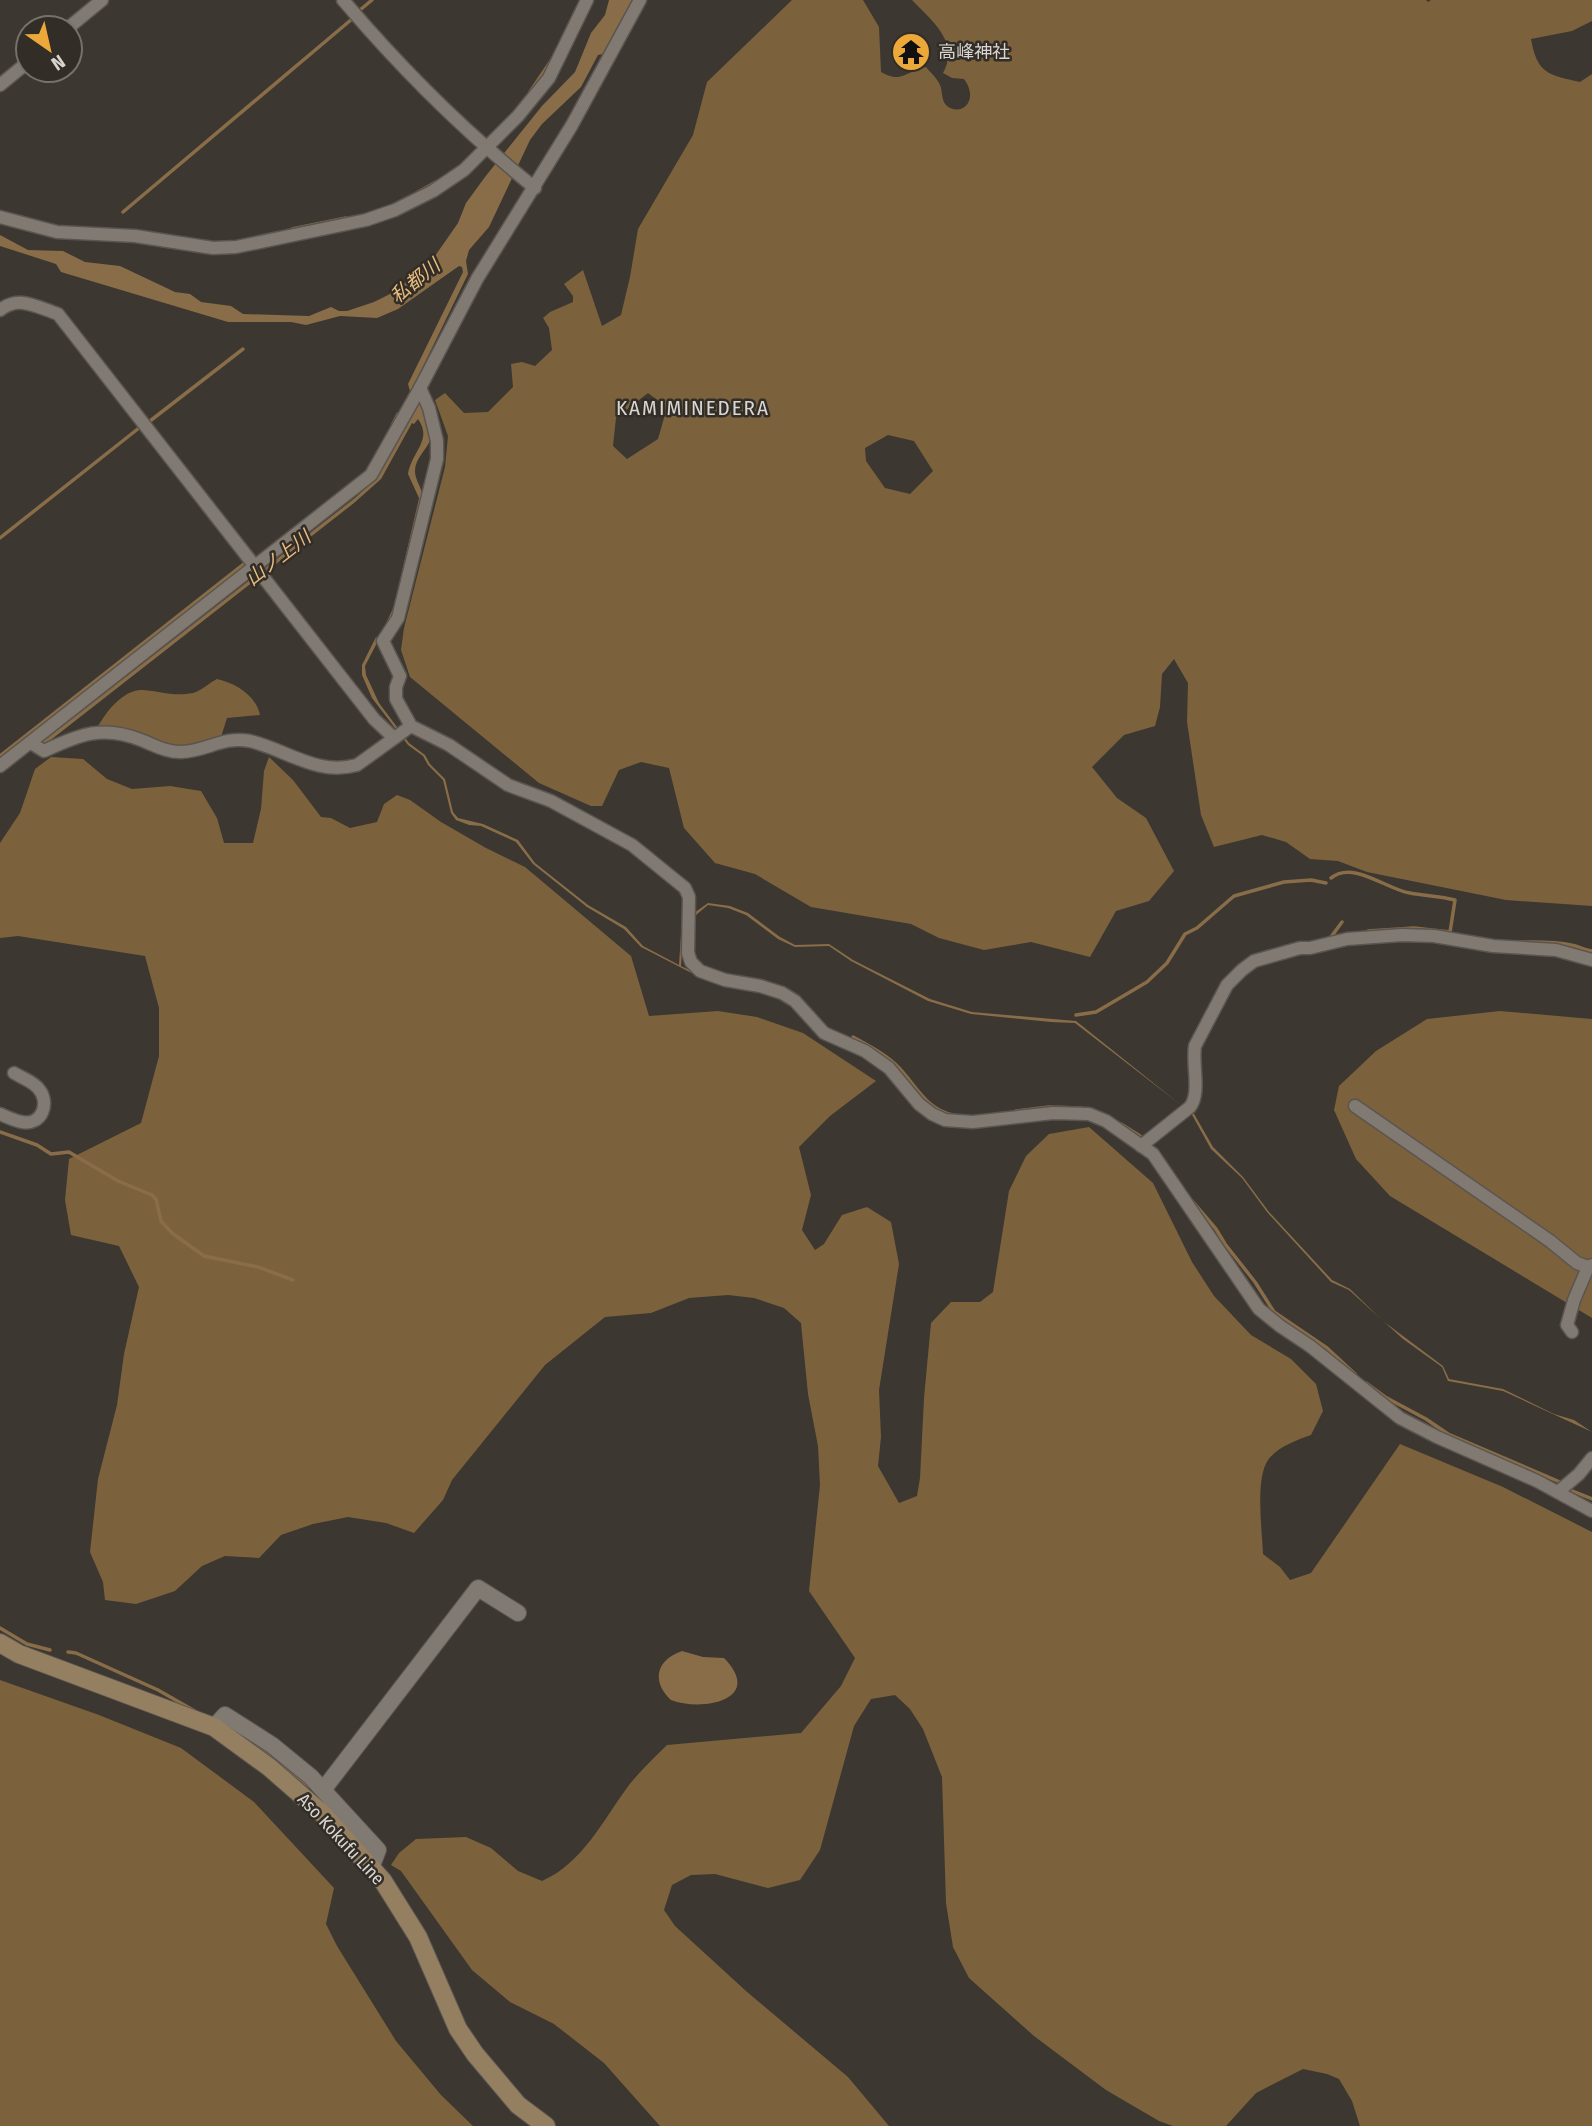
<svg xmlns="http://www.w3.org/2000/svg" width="1592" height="2126" font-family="'Fira Sans Condensed','Noto Sans JP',sans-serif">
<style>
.forest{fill:#7c623c;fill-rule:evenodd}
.water{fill:#886d48}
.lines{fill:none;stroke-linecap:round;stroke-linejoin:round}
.stream{stroke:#886d48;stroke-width:3.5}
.minor-casing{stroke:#5a5550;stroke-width:15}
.tertiary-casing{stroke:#5a5550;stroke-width:18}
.secondary-casing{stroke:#5a5550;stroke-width:20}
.minor{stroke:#807a72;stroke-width:12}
.tertiary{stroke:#807a72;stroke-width:16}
.secondary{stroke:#947f61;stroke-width:18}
.labels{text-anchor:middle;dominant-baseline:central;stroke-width:5;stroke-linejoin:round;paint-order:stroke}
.poi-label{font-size:18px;fill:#d9d6d2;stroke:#322d26;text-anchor:start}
.street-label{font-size:18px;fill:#d9d6d2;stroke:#322d26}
.water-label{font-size:19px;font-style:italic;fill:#eabe81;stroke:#322d26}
.quarter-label{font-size:21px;letter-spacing:2px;fill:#d9d6d2;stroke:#322d26}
</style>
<rect width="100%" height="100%" fill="#3c3730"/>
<g class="forest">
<path d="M792 0H863L879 27 881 72C902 84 906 71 926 67 930 72 937 78 940 85 943 92 941 101 947 106 961 117 980 101 964 79L952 78 943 73C960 42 932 21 912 0H1426L1428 2 1431 0H1592V21L1572 31 1531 39C1537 74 1549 75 1580 82L1592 74V906L1506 900 1367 872 1338 861 1310 859 1286 842 1262 835 1214 847 1201 815 1187 722 1188 683 1174 659 1162 674 1160 707 1155 726 1124 735 1092 767 1117 798 1146 818 1174 871 1149 901 1116 911 1090 957 1031 942 984 950 939 938 911 924 811 907 755 874 715 863 684 828 669 768 641 762 619 770 602 806H591L539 783 410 677 401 650 404 628 445 467 448 436 435 400 445 393 464 413 488 412 513 387 511 364 522 362 535 366 552 350 549 328 543 318 550 312 573 302V296L564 284 583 270 602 326 621 315 630 277 638 229 693 135 707 82ZM648 393 661 403 664 418 658 439 627 459 613 446 616 418ZM888 435 914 441 933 471 910 494 885 488 866 461 865 448Z"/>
<path d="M217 679C235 683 256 695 260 715L227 718 221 737 194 746 181 747 97 728C106 712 123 689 143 690 161 691 172 697 193 693 201 691 209 683 217 679Z"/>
<path d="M51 757 83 759 107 779 132 789 170 786 201 791 217 818 224 843H253L261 809 264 771 269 757 293 780 321 817 331 818 350 828 377 822 384 804 397 795 410 800 441 822 486 848 525 867 631 956 649 1016 718 1011 757 1017 803 1033 876 1081 830 1116 799 1147 811 1195 802 1230 815 1250 824 1244 842 1215 867 1207 891 1222 899 1264 879 1390 881 1437 878 1466 899 1503 917 1496 920 1478 924 1398 931 1323 951 1302H980L993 1292 1009 1191 1026 1156 1049 1134 1089 1127 1153 1183 1192 1262 1214 1296 1251 1335 1291 1359 1316 1384 1323 1411 1311 1435C1297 1440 1277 1447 1268 1460 1255 1479 1262 1529 1263 1554L1280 1567 1290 1580 1311 1573 1400 1444 1503 1487 1592 1532V2126H1360L1352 2101 1339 2079 1327 2074 1303 2069 1256 2093 1226 2126H1173L1159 2121 1106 2090 1034 2036 969 1978 953 1947 946 1903 942 1777 923 1729 910 1709 895 1695 871 1699 854 1726 820 1850 800 1880 768 1888 715 1874 691 1875 672 1885 664 1910 675 1926 746 1991 848 2077 889 2126H660L604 2063 554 2024 510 2002 472 1970 401 1871 391 1865 399 1853 416 1839 466 1837 491 1848 518 1871 542 1881C583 1863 603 1820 629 1785 640 1771 654 1758 667 1745L801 1733 841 1686 855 1658 809 1591 820 1485 818 1446 808 1394 801 1323 784 1308 754 1298 728 1295 689 1298 651 1313 605 1317 545 1365 452 1480 443 1500 414 1533 386 1523 348 1517 313 1524 281 1535 259 1558 225 1556 202 1566 175 1591 136 1604 105 1600 103 1582 90 1552 98 1479 117 1405 124 1354 139 1287 119 1246 71 1235 65 1200 69 1159 141 1123 159 1056V1008L145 956 18 936 0 938V843L20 813 35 769Z"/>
<polygon points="1500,1011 1592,1019 1592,1318 1390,1196 1356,1159 1334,1110 1339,1086 1376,1051 1427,1019"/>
<polygon points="0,1680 99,1715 181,1748 254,1802 334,1888 326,1924 337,1946 396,2041 441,2095 473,2126 0,2126"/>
</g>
<g class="water">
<path d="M609 0H636L605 59 603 54 598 55 581 87 542 124 530 140 489 227 469 250 466 261 468 274 414 385 431 438C427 450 415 458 415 471 415 480 421 486 422 494L393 617 387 628 385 626 394 606 417 507 419 498 408 474C412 451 433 440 418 419L414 424 412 423 381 479 354 503 43 746 41 743 355 498 378 477 409 420 411 395 408 384 463 272 462 267 459 266 398 309 377 318 340 316 306 325 291 322H228L61 272 56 264 0 246V235L28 250 63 251 85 262 120 266 175 292 190 294 201 302 231 306 243 314 309 316 331 307 339 311H347L374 302 390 294 428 266 458 223 466 203 485 177 542 106 575 72 591 33 605 15Z"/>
<polygon points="376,637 379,639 365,666 366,675 379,703 409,743 425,755 430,764 445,779 453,812 458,818 483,824 518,840 535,863 588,905 626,927 643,946 679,965 682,918 684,917 681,966 710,980 709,982 641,947 624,929 587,907 533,864 516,842 481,826 469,825 456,820 451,813 443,780 428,765 423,756 408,745 372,698 362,675 362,665"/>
<polygon points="708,903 730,906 748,913 780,937 795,945 829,944 853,960 930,999 972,1012 1076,1021 1181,1105 1075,1023 1051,1022 971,1014 928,1001 851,961 829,946 795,947 778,939 746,915 728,908 708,905 696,915 694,913"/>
<polygon points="1193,1112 1213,1147 1243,1177 1269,1212 1332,1280 1350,1289 1383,1321 1443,1366 1449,1379 1503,1389 1554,1414 1574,1420 1592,1432 1503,1391 1448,1381 1442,1367 1403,1339 1349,1290 1331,1282 1267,1212 1242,1178 1211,1149 1191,1113"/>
<path d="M682 1651 703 1657 724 1658C765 1700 702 1712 671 1700 651 1681 656 1660 682 1651Z"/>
</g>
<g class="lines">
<g class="stream">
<polyline points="360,10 372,0"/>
<polyline points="530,92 551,61"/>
<polyline points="418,192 436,182"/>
<polyline points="123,212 352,19"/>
<polyline points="292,229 346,218"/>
<polyline points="150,421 243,349"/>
<polyline points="393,424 398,414"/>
<polyline points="0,538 139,428"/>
<polyline points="0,756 244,564"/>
<path d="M1331 878C1354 860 1387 890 1410 893 1426 896 1440 896 1455 900L1450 932 1414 928 1368 931"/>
<polyline points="1331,937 1342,922"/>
<path d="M1519 942C1536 942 1554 941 1571 945 1579 946 1583 950 1592 951"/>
<polyline points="1076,1015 1096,1012 1147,982 1167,963 1185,934 1197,928 1234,896 1284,882 1311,880 1326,883"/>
<path d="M853 1037C869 1046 887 1055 899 1068 917 1087 926 1109 953 1115"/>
<polyline points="1189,1051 1190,1082"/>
<polyline points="1016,1111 1049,1107 1081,1108"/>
<polyline points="1121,1124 1140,1136"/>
<polyline points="0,1132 37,1145 51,1154 69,1152 118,1181 152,1195 156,1199 161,1221 172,1233 204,1256 258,1267 293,1280"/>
<polyline points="1192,1201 1216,1229 1225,1244 1255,1282 1274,1312 1327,1348 1355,1374"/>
<polyline points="1366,1383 1385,1397 1426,1419 1448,1434 1560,1482"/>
<polyline points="1570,1490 1592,1499"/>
<polyline points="0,1628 27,1644 50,1650"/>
<polyline points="68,1652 76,1653 158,1690 200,1714"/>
<polyline points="236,1732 260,1748 310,1787"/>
</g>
<defs>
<g id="minor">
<path d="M343 0C400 67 466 133 535 188"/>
<polyline points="68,28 102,0"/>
<polyline points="0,85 28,62"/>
<polyline points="0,217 57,232 135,236 213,248 236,247 366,220 395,210 433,191 464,170 518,116 549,78 587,0"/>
<path d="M0 310C19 295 37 307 58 314L374 719 394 738"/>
<polyline points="420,388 429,408 437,441 437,459 398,618 383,641 400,676 396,687 396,699 411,726 449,745 508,785 551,801 632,845 685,888 689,897 688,953 691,962 700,971 725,980 760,986 782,993 795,1001 824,1033 865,1051 889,1068 919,1104 932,1114 945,1120 973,1122 1053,1113 1089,1114 1106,1121 1153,1154 1259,1309 1280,1326 1310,1346 1400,1418 1437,1437 1537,1481 1592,1511"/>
<path d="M31 743 44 751C80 734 103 725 141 740 154 745 168 753 182 752 207 751 222 736 250 741 287 750 317 776 357 765L411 726"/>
<polyline points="0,766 371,475 420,388 477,279 572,125 640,0"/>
<polyline points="1355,1106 1550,1241 1577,1263 1588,1267"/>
<path d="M0 1114C7 1117 15 1121 22 1122 42 1126 51 1102 38 1088 32 1081 22 1078 14 1073"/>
<path d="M1141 1146 1190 1107C1201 1093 1192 1065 1195 1046L1227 985 1242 970 1254 961 1300 948H1310L1347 939 1402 935 1434 936 1493 946 1556 950 1592 960"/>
<polyline points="1572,1332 1567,1325 1574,1300 1588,1267 1592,1265"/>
<polyline points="1558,1492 1579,1474 1592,1458"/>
</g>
<g id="tertiary">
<polyline points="214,1727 225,1715 272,1745 311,1777 378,1850 371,1868"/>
<polyline points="323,1790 478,1588 518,1613"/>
</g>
<polyline id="secondary" points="0,1643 19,1654 214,1727 269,1767 324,1815 383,1881 418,1937 458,2029 475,2054 518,2105 546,2126"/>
</defs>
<use href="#minor" class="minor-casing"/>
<use href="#tertiary" class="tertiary-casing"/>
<use href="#secondary" class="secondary-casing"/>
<use href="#minor" class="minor"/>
<use href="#tertiary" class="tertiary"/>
<use href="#secondary" class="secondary"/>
</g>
<defs>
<symbol id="temple-disc" viewBox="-11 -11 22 22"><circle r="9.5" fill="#eca93a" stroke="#322d26"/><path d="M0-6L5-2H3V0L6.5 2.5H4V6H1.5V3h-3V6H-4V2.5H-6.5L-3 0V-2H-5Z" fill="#111"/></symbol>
</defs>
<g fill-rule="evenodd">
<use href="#temple-disc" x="889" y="30" width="44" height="44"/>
</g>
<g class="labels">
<g class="poi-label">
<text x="938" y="52">高峰神社</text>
</g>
<g class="street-label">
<text transform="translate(341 1839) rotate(47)">Aso Kokufu Line</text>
</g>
<g class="water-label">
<text transform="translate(415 281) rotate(-39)">私都川</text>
<text transform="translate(278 558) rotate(-38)">山ノ上川</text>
</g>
<g class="quarter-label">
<text x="693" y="408">KAMIMINEDERA</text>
</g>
</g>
<g transform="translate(49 49) rotate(146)"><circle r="33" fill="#322d26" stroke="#75716b" stroke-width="2"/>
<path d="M0-5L12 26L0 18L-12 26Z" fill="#eca93a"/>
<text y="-10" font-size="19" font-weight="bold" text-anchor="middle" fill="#d9d6d2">N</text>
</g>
</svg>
